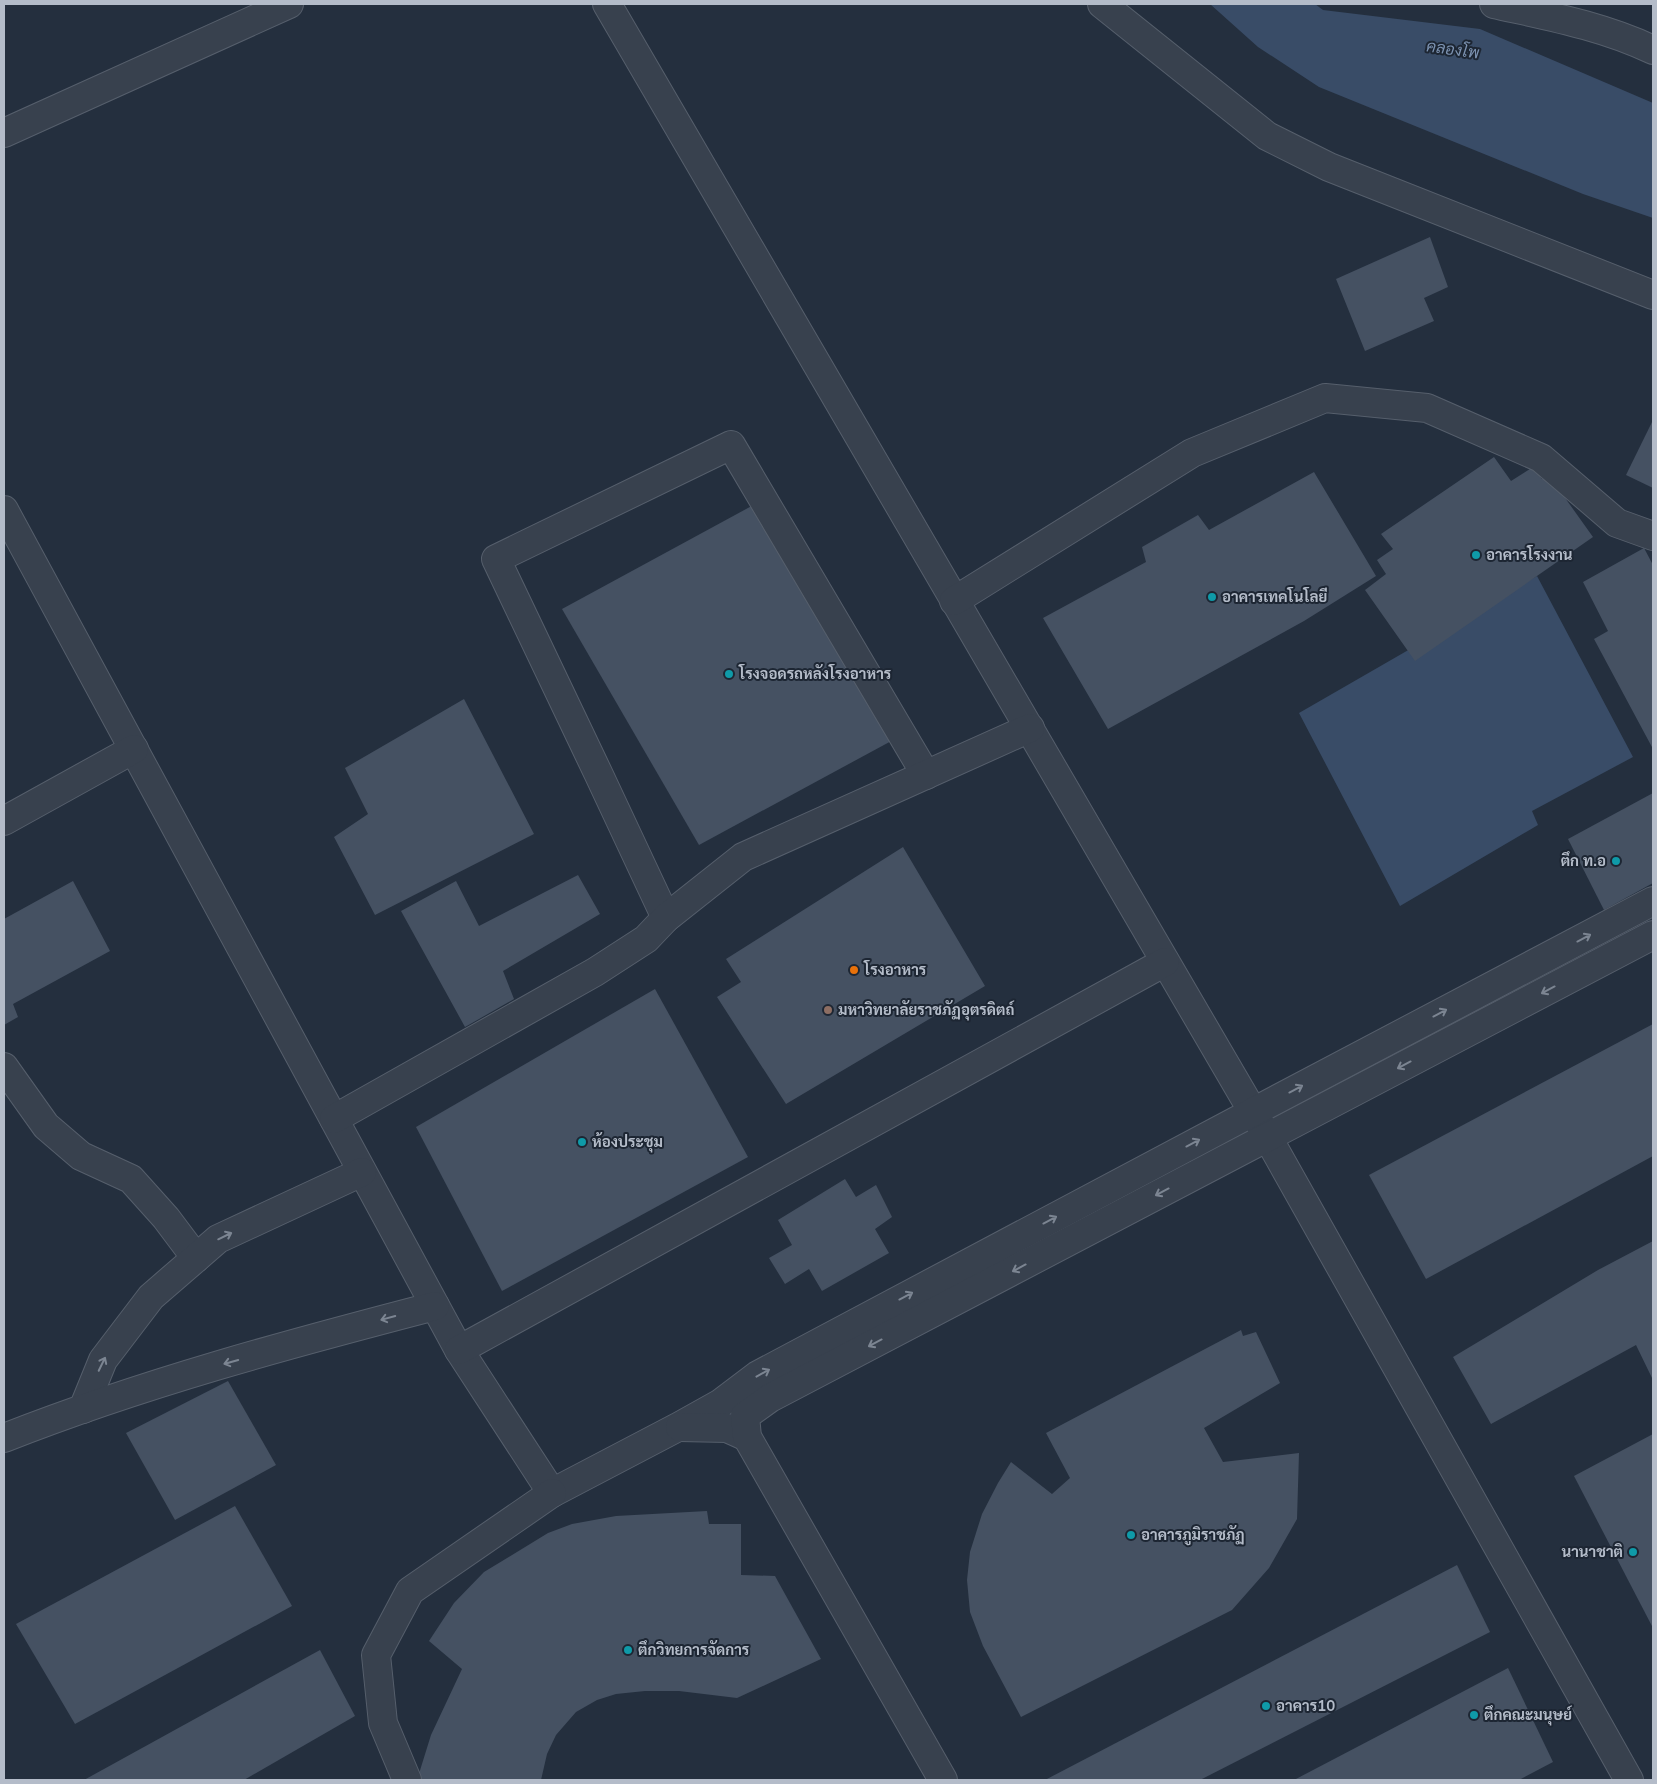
<svg xmlns="http://www.w3.org/2000/svg" width="1657" height="1784" font-family="'Nunito Sans',Sarabun,sans-serif">
<style>
.water{fill:#394c67}
.building{fill:#455162}
.lines{fill:none;stroke-linecap:round;stroke-linejoin:round}
.minor-casing{stroke:#565f6c;stroke-width:30}
.minor{stroke:#38414e;stroke-width:28}
.oneway{stroke:#7c8592}
.culture-dot{fill:#0f9aa8;stroke:#1d2633;stroke-width:2}
.food-dot{fill:#e8710a;stroke:#1d2633;stroke-width:2}
.education-dot{fill:#8d6e63;stroke:#1d2633;stroke-width:2}
.labels{text-anchor:middle;stroke-width:4;stroke-linejoin:round;paint-order:stroke}
.poi-label{font-size:15px;font-weight:bold;fill:#b4bcc9;stroke:#1d2633;text-anchor:start}
.water-label{font-size:16px;font-style:italic;fill:#7c92b1;stroke:#1d2633}
</style>
<rect width="100%" height="100%" fill="#242f3e"/>
<!-- water -->
<g class="water">
<path d="M1210 4H1315L1323 10 1480 29 1653 103V218L1583 194 1319 87 1258 47Z"/>
<path d="M1537 576 1633 757 1532 811 1538 825 1400 906 1299 713Z"/>
</g>
<!-- building -->
<g class="building">
<path d="M1430 237 1448 287 1424 298 1434 321 1365 351 1336 279Z"/>
<path d="M1653 420V488L1626 475Z"/>
<path d="M1494 457 1511 481 1533 467 1542 479 1548 474 1593 537 1415 661 1365 590 1386 574 1377 560 1393 549 1381 534Z"/>
<path d="M1314 472 1376 576 1304 621 1108 729 1043 618 1146 562 1142 547 1198 515 1209 530Z"/>
<path d="M759 502 895 739 699 845 562 609Z"/>
<path d="M1644 548 1653 565V749L1594 639 1608 631 1583 582Z"/>
<path d="M464 699 534 834 375 915 334 837 368 814 345 768Z"/>
<path d="M1653 793V883L1604 910 1568 839Z"/>
<path d="M903 847 985 986 786 1104 717 997 741 982 726 959Z"/>
<path d="M578 875 600 914 503 971 514 999 465 1027 401 911 456 881 479 926Z"/>
<path d="M73 881 110 951 13 1004 18 1017 4 1025V919Z"/>
<path d="M655 989 748 1157 502 1291 416 1127Z"/>
<path d="M1653 1024V1156L1426 1279 1369 1175Z"/>
<path d="M845 1179 856 1197 876 1185 892 1217 875 1229 889 1253 822 1291 809 1269 785 1284 769 1258 792 1245 778 1220Z"/>
<path d="M1653 1241V1377L1652 1378 1636 1345 1491 1424 1453 1357 1598 1270Z"/>
<path d="M1241 1330 1243 1336 1256 1332 1280 1383 1204 1428 1223 1462 1299 1453 1297 1519 1269 1568 1232 1610 1021 1717 983 1646 970 1612 967 1580 970 1552 982 1514 998 1483 1011 1462 1052 1494 1070 1478 1046 1433Z"/>
<path d="M228 1381 276 1465 175 1520 126 1433Z"/>
<path d="M1653 1434V1628L1574 1476Z"/>
<path d="M235 1506 292 1606 75 1724 16 1624Z"/>
<path d="M707 1511 709 1524H741V1575L775 1576 821 1659 737 1698 679 1691H645L616 1694 597 1700 576 1712 556 1735 547 1754 541 1780H417L431 1735 462 1669 429 1641 454 1603 484 1572 548 1533 572 1524 616 1516Z"/>
<path d="M1457 1565 1490 1632 1200 1780H1045Z"/>
<path d="M320 1650 355 1716 244 1780H84Z"/>
<path d="M1508 1668 1553 1762 1519 1780H1294Z"/>
</g>
<g class="lines">
<!-- minor casing -->
<g class="minor-casing">
<g id="minor">
<path d="M607 4 1267 1136 1629 1780"/>
<path d="M1102 4 1267 136 1329 167 1653 295"/>
<path d="M1494 4C1548 16 1603 26 1653 50"/>
<path d="M4 133 289 4"/>
<path d="M4 510 459 1350 552 1493 678 1427 721 1403 758 1375 1253 1112 1653 901"/>
<path d="M954 601 1192 453 1325 398 1427 408 1541 458 1617 523 1653 536"/>
<path d="M4 821 134 749"/>
<path d="M666 918 599 775 496 559 731 445 926 775"/>
<path d="M4 1067 46 1126 81 1156 131 1179 166 1218 196 1258"/>
<path d="M334 1119 595 972 646 939 666 918 743 857 1030 728"/>
<path d="M459 1350 1165 962"/>
<path d="M83 1409 103 1360 151 1297 218 1239 362 1172"/>
<path d="M680 1427 727 1428 747 1437"/>
<path d="M4 1438C144 1383 289 1344 435 1306"/>
<path d="M407 1780 383 1723 376 1655 410 1591 552 1493"/>
<path d="M943 1780 747 1437 745 1416 770 1398 1653 935"/>
</g>
</g>
<!-- minor -->
<use href="#minor" class="minor"/>
</g>
<!-- one-way arrows -->
<defs><path id="oneway-shaft" d="M-6 0H5M1.5-3L5.5 0L1.5 3" fill="none" stroke-width="1.6" stroke-linecap="round" stroke-linejoin="round" transform="scale(1.25)"/></defs>
<g class="oneway">
<use href="#oneway-shaft" transform="translate(1584 938) rotate(-28)"/>
<use href="#oneway-shaft" transform="translate(1548 990) rotate(152)"/>
<use href="#oneway-shaft" transform="translate(1440 1013) rotate(-28)"/>
<use href="#oneway-shaft" transform="translate(1404 1065) rotate(152)"/>
<use href="#oneway-shaft" transform="translate(1296 1089) rotate(-28)"/>
<use href="#oneway-shaft" transform="translate(1193 1143) rotate(-28)"/>
<use href="#oneway-shaft" transform="translate(1162 1192) rotate(152)"/>
<use href="#oneway-shaft" transform="translate(1050 1220) rotate(-28)"/>
<use href="#oneway-shaft" transform="translate(225 1236) rotate(-26)"/>
<use href="#oneway-shaft" transform="translate(1019 1268) rotate(152)"/>
<use href="#oneway-shaft" transform="translate(906 1296) rotate(-28)"/>
<use href="#oneway-shaft" transform="translate(388 1318) rotate(165)"/>
<use href="#oneway-shaft" transform="translate(875 1343) rotate(152)"/>
<use href="#oneway-shaft" transform="translate(231 1362) rotate(164)"/>
<use href="#oneway-shaft" transform="translate(102 1364) rotate(-64)"/>
<use href="#oneway-shaft" transform="translate(763 1373) rotate(-29)"/>
</g>
<!-- markers -->
<g class="culture-dot">
<circle cx="1476" cy="555" r="5"/>
<circle cx="1212" cy="597" r="5"/>
<circle cx="729" cy="674" r="5"/>
<circle cx="1616" cy="861" r="5"/>
<circle cx="582" cy="1142" r="5"/>
<circle cx="1131" cy="1535" r="5"/>
<circle cx="1633" cy="1552" r="5"/>
<circle cx="628" cy="1650" r="5"/>
<circle cx="1266" cy="1706" r="5"/>
<circle cx="1474" cy="1715" r="5"/>
</g>
<circle class="food-dot" cx="854" cy="970" r="5"/>
<circle class="education-dot" cx="828" cy="1010" r="5"/>
<g class="labels">
<!-- poi labels -->
<g class="poi-label">
<text x="1486" y="560">อาคารโรงงาน</text>
<text x="1222" y="602">อาคารเทคโนโลยี</text>
<text x="739" y="679">โรงจอดรถหลังโรงอาหาร</text>
<text x="1606" y="866" text-anchor="end">ตึก ท.อ</text>
<text x="864" y="975">โรงอาหาร</text>
<text x="838" y="1015">มหาวิทยาลัยราชภัฏอุตรดิตถ์</text>
<text x="592" y="1147">ห้องประชุม</text>
<text x="1141" y="1540">อาคารภูมิราชภัฏ</text>
<text x="1623" y="1557" text-anchor="end">นานาชาติ</text>
<text x="638" y="1655">ตึกวิทยการจัดการ</text>
<text x="1276" y="1711">อาคาร10</text>
<text x="1484" y="1720">ตึกคณะมนุษย์</text>
</g>
<!-- water labels -->
<g class="water-label">
<text transform="translate(1453 49) rotate(8)" y="6">คลองโพ</text>
</g>
</g>
<!-- border -->
<rect width="1657" height="1784" fill="none" stroke="#b4bcc9" stroke-width="10"/>
</svg>
